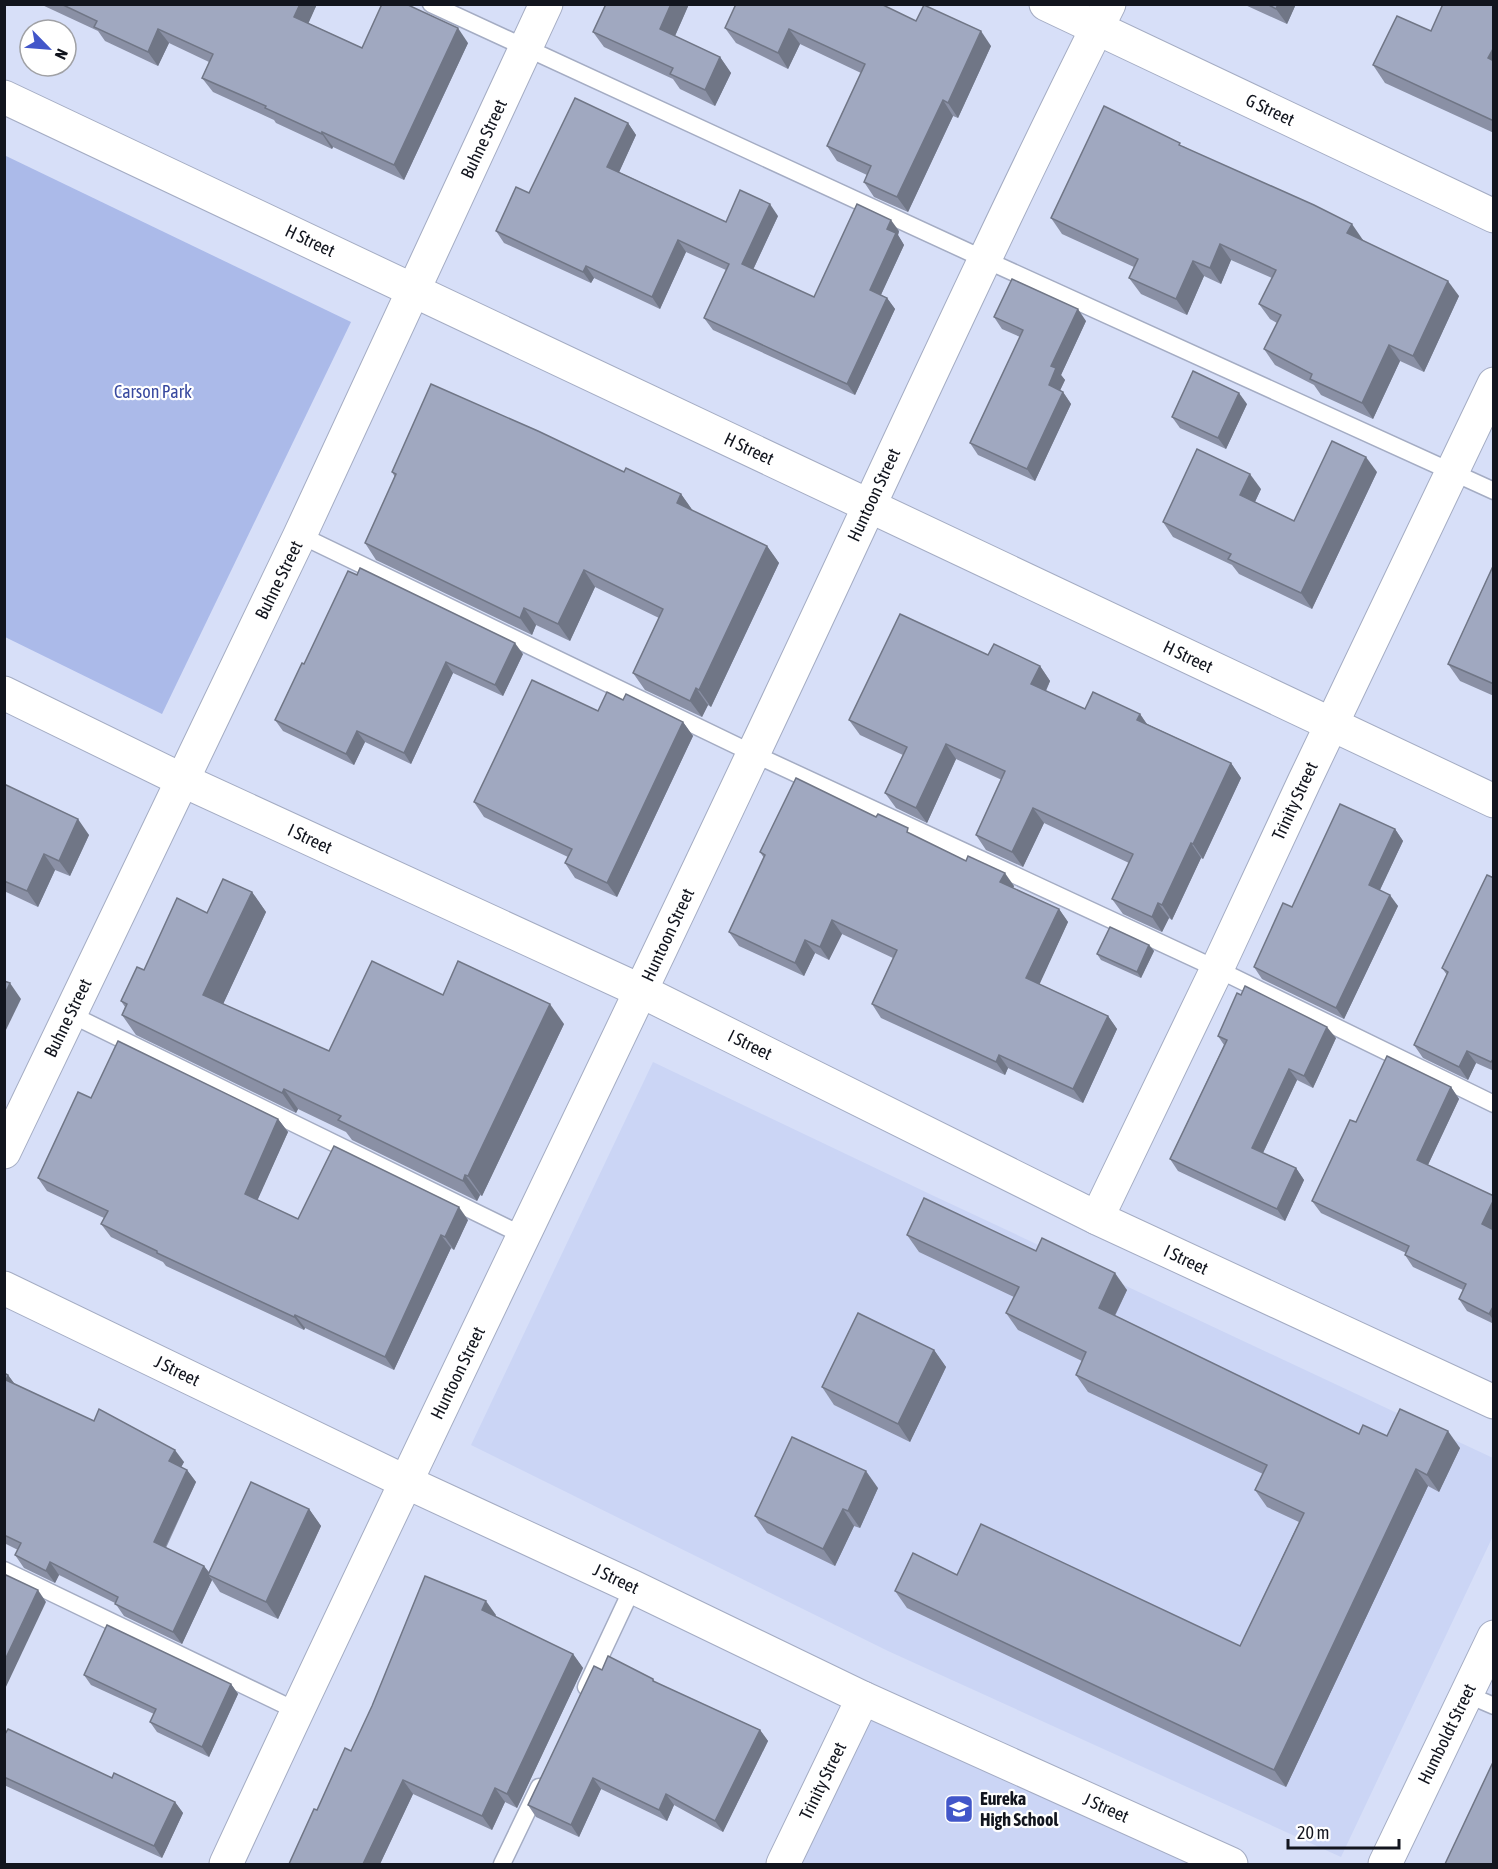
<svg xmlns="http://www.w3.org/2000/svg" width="1498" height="1869" font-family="'Asap Condensed',sans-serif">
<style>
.built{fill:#cbd5f5}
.green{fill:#abbae9}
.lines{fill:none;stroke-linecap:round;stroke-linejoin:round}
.service-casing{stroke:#a4acc3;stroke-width:19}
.minor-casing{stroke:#a4acc3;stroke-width:35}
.tertiary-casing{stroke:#a4acc3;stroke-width:35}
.secondary-casing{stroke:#a4acc3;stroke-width:35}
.service{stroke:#fff;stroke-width:16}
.minor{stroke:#fff;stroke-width:33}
.tertiary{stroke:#fff;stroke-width:33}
.secondary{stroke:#fff;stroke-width:33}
.wall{fill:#8a90a5}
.shaded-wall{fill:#707686}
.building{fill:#a0a8c0;stroke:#707686;stroke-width:1.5}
.labels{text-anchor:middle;stroke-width:4.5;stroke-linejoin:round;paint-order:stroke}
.street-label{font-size:18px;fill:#12151e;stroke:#fff}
.park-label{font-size:18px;fill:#38499f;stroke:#fff}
.poi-label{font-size:18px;font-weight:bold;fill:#12151e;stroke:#fff;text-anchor:start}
</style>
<rect width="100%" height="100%" fill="#d7dff8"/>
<!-- built -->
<g class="built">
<path d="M653 1062 934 1196 1493 1458V1536L1341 1857 888 1651 471 1445Z"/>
<path d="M863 1698 1231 1864H783Z"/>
</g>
<!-- green -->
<path class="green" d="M4 155 351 322 162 714 5 637Z"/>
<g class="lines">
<!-- service casing -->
<g class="service-casing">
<g id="service">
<path d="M431 4 986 260 1494 491"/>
<path d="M300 535 754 754 1217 969 1494 1104"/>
<path d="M70 1014 524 1236"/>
<path d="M4 1570 297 1711"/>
<path d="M586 1687 633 1587"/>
<path d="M1466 1694 1494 1706"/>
<path d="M502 1864 539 1787"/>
</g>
</g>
<!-- minor casing -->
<g class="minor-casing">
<g id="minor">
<path d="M1097 1218 1217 969 1304 782 1494 384"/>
<path d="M226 1864C398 1492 579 1124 754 752 872 503 985 251 1109 4"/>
<path d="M783 1864 863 1698"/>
<path d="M1385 1864 1494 1637"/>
</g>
</g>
<!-- tertiary casing -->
<g class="tertiary-casing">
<g id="tertiary">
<path d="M1046 4 1494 216"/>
<path d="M4 1152 300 535 546 4"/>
<path d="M4 1288 406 1482 633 1587 863 1698 1231 1864"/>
</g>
</g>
<!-- secondary casing -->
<g class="secondary-casing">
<g id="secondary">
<path d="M4 97 1494 801"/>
<path d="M4 693 182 780 641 991 1097 1218 1494 1402"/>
</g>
</g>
<!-- service -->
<use href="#service" class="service"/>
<!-- minor -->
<use href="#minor" class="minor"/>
<!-- tertiary -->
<use href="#tertiary" class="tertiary"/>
<!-- secondary -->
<use href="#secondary" class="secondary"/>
</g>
<!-- wall -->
<g class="wall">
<path d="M40 4H317L308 23 362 48 468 43 404 180 333 147 332 149 276 123 274 120 213 92 202 78 209 62 169 43 158 66 105 41 98 31Z"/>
<path d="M689 4 675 36 720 57 731 73 715 106 680 89 673 79 604 47 593 32Z"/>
<path d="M1243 4H1296L1287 24Z"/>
<path d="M1494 4V133L1385 83 1373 65 1431 31Z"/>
<path d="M916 21 991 46 958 118 953 116 908 212 874 197 864 182 867 175 837 161 827 146 861 73 800 44 788 69 736 43 725 28Z"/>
<path d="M628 123 636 135 619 172 726 222 778 216 753 270 814 297 899 231 898 235 904 245 881 295 887 298 895 309 855 395 713 330 704 318 726 270 686 252 660 309 594 278 591 283 504 243 496 231 529 193Z"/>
<path d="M1183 146 1363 240 1459 296 1424 372 1400 361 1373 419 1321 395 1314 385 1275 365 1264 349 1277 323 1270 319 1259 304 1272 278 1231 260 1221 284 1204 276 1187 315 1141 294 1129 278 1134 267 1062 234 1051 218Z"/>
<path d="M994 317 1086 321 1061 375 1065 380 1060 390 1063 392 1071 404 1035 481 978 455 970 443 1020 337 1002 329Z"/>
<path d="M1247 404 1226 449 1180 428 1172 417Z"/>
<path d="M392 472H624L681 494 693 511 767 546 779 563 711 707 708 705 702 717 645 690 633 673 659 618 595 587 570 641 536 625 532 635 376 560 365 543 395 477Z"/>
<path d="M1377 472 1312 609 1239 574 1232 565 1173 537 1163 522 1261 489 1255 502 1294 521Z"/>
<path d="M1494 564V696L1460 681 1448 664Z"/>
<path d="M523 654 503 696 453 673 411 764 365 742 354 765 283 731 275 720 304 664Z"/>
<path d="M988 655 1040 666 1050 681 1046 691 1085 709 1140 714 1147 724 1231 763 1241 778 1203 859 1201 858 1172 920 1169 918 1162 932 1123 914 1112 899 1129 863 1044 823 1023 867 986 850 976 835 1002 780 956 759 927 823 896 808 885 793 903 755 860 735 849 720Z"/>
<path d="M623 700 683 722 693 736 617 897 575 878 565 863 568 857 484 817 474 802 598 711Z"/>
<path d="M4 784 89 835 70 876 55 870 38 907 4 891Z"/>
<path d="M1395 829 1403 841 1380 890 1398 906 1344 1019 1262 979 1254 967 1292 907Z"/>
<path d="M913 835 1014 886 1013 888 1059 909 1068 922 1039 984 1108 1016 1117 1029 1083 1103 1008 1068 1005 1075 881 1018 872 1004 893 958 842 934 829 960 815 953 804 976 739 946 729 932 764 858 760 852Z"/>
<path d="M1494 878V1071L1476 1063 1468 1080 1423 1058 1414 1045 1447 975 1442 968Z"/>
<path d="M252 892 266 912 223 1004 329 1051 443 995 564 1024 482 1196 480 1195 477 1201 352 1140 346 1132 298 1109 296 1113 136 1035 122 1015 125 1007 121 1001 144 970 207 913Z"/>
<path d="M1149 945 1154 951 1141 978 1101 960 1097 954Z"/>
<path d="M1218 1036 1336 1038 1313 1088 1297 1080 1263 1153 1296 1168 1304 1180 1285 1221 1178 1171 1170 1159 1224 1045Z"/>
<path d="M1451 1087 1459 1099 1428 1165 1494 1196V1228L1493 1230H1494V1324L1467 1311 1459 1299 1463 1290 1413 1267 1405 1255 1406 1253 1321 1213 1312 1201 1356 1122Z"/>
<path d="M91 1098 278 1119 288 1132 257 1200 298 1219 468 1220 454 1250 451 1248 394 1370 305 1328 304 1330 166 1266 163 1262 111 1237 101 1224 104 1218 47 1191 38 1178Z"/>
<path d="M907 1235 1036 1251 1127 1290 1115 1316 1359 1434 1387 1436 1460 1448 1439 1492 1428 1486 1286 1787 907 1608 895 1591 957 1575 1240 1646 1299 1522 1267 1507 1255 1490 1263 1474 1088 1392 1076 1375 1082 1361 1018 1330 1006 1313 1014 1297 919 1252Z"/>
<path d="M934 1350 946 1367 910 1442 834 1405 822 1387Z"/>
<path d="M4 1373 8 1375 15 1385 184 1462 181 1467 187 1470 196 1482 166 1548 204 1566 209 1572 309 1509 321 1526 278 1619 220 1592 212 1580 182 1644 124 1616 115 1603 59 1575 55 1583 24 1568 15 1555 18 1550 4 1543Z"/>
<path d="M878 1488 860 1528 854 1526 835 1566 767 1533 755 1516Z"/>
<path d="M496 1615 495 1617 573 1654 583 1668 517 1808 505 1802 492 1830 413 1794 380 1864H289L317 1810 351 1751Z"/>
<path d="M602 1670 653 1679 655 1682 760 1730 768 1741 723 1832 674 1805 667 1821 601 1789 579 1837 536 1817 528 1805Z"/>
<path d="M84 1675 231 1684 238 1694 209 1757 157 1732 150 1722 154 1714 91 1685Z"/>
<path d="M4 1736 175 1802 183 1813 162 1858 4 1785Z"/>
</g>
<!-- shaded-wall -->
<g class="shaded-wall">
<path d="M300 4H317L305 31 294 17Z"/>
<path d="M671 4H689L671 45 660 29Z"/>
<path d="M1278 4H1296L1287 24 1276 9Z"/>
<path d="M458 28 468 43 404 180 394 165Z"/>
<path d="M158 29 169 43 158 66 148 52Z"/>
<path d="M789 29 800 44 788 69 778 53Z"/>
<path d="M981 31 991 46 958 118 948 103Z"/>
<path d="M1494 47V66L1488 58Z"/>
<path d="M720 57 731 73 715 106 705 90Z"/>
<path d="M943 100 953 116 908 212 897 197Z"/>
<path d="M628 123 636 135 616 179 607 167Z"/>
<path d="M322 132 333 147 332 149 322 134Z"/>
<path d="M770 204 778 216 750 276 742 264Z"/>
<path d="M891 220 899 231 898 235 904 245 878 301 870 290 887 229Z"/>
<path d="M1352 224 1363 240 1358 249 1347 233Z"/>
<path d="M678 240 686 252 660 309 652 297Z"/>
<path d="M1220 244 1231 260 1221 284 1210 268Z"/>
<path d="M1193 261 1204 276 1187 315 1176 299Z"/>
<path d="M586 266 594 278 591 283 583 272Z"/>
<path d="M1448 281 1459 296 1424 372 1413 356Z"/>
<path d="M887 298 895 309 855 395 847 384Z"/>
<path d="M1078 309 1086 321 1061 375 1065 380 1057 397 1049 385 1051 366Z"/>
<path d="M1389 345 1400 361 1373 419 1362 403Z"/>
<path d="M1063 392 1071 404 1035 481 1027 469Z"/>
<path d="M1239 393 1247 404 1226 449 1218 438Z"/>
<path d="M1366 457 1377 472 1312 609 1301 593Z"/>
<path d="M1250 474 1261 489 1251 510 1240 495Z"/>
<path d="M681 494 693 511 677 503Z"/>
<path d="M767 546 779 563 711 707 699 690Z"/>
<path d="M584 570 595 587 570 641 558 624Z"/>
<path d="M524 608 536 625 532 635 520 618Z"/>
<path d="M515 643 523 654 503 696 495 685Z"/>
<path d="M446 662 453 673 411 764 404 753Z"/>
<path d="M1040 666 1050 681 1042 699 1031 684Z"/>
<path d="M696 688 708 705 702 717 690 701Z"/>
<path d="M1140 714 1150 729 1137 720Z"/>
<path d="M683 722 693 736 617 897 607 883Z"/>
<path d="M357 731 365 742 354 765 346 754Z"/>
<path d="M946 744 956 759 927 823 916 808Z"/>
<path d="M1231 763 1241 778 1203 859 1193 844Z"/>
<path d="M1033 808 1044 823 1023 867 1012 852Z"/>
<path d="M78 819 89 835 70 876 59 861Z"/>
<path d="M1395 829 1403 841 1377 896 1369 885Z"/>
<path d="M1191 843 1201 858 1172 920 1162 905Z"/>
<path d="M44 854 55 870 38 907 27 891Z"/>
<path d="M1005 873 1014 886 1010 895 1000 882Z"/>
<path d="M252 892 266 912 218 1015 203 995Z"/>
<path d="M1390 895 1398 906 1344 1019 1336 1008Z"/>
<path d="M1158 903 1169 918 1162 932 1152 917Z"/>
<path d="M1059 909 1068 922 1036 992 1026 978Z"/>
<path d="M832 920 842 934 829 960 820 947Z"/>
<path d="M805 940 815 953 804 976 795 963Z"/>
<path d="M1149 945 1154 951 1141 978 1137 972Z"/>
<path d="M10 983 21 999 4 1034V996Z"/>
<path d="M550 1004 564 1024 482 1196 468 1176Z"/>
<path d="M1108 1016 1117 1029 1083 1103 1073 1089Z"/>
<path d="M1327 1027 1336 1038 1313 1088 1304 1076Z"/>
<path d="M1467 1051 1476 1063 1468 1080 1459 1067Z"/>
<path d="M999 1055 1008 1068 1005 1075 996 1062Z"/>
<path d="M1289 1069 1297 1080 1260 1159 1252 1148Z"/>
<path d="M1451 1087 1459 1099 1425 1171 1417 1160Z"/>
<path d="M284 1089 298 1109 296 1113 282 1093Z"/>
<path d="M278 1119 288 1132 254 1208 245 1194Z"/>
<path d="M1296 1168 1304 1180 1285 1221 1277 1209Z"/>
<path d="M465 1175 480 1195 477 1201 463 1181Z"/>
<path d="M1494 1199V1228L1490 1236 1482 1224Z"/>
<path d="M459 1207 468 1220 454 1250 445 1237Z"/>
<path d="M441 1235 451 1248 394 1370 385 1357Z"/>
<path d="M1115 1273 1127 1290 1110 1325 1099 1308Z"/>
<path d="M1494 1305V1321L1489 1314Z"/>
<path d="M295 1315 305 1328 304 1330 294 1317Z"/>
<path d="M934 1350 946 1367 910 1442 898 1424Z"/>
<path d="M8 1375 17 1387 6 1380Z"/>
<path d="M1448 1431 1460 1448 1439 1492 1427 1475Z"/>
<path d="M175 1450 184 1462 178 1473 169 1461Z"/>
<path d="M1416 1469 1428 1486 1286 1787 1274 1770Z"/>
<path d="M187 1470 196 1482 162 1554 154 1542Z"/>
<path d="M866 1471 878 1488 860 1528 848 1511Z"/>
<path d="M309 1509 321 1526 278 1619 266 1602Z"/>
<path d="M843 1509 854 1526 835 1566 823 1549Z"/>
<path d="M50 1562 59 1575 55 1583 46 1571Z"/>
<path d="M204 1566 212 1577 208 1575 212 1580 182 1644 173 1632Z"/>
<path d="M38 1590 46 1602 4 1691V1662Z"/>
<path d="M486 1601 496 1615 492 1624 482 1610Z"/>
<path d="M573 1654 583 1668 517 1808 507 1794Z"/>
<path d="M231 1684 238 1694 209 1757 202 1747Z"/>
<path d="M760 1730 768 1741 723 1832 715 1821Z"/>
<path d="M593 1778 601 1789 579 1837 571 1825Z"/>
<path d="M403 1780 413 1794 380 1864H363Z"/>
<path d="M495 1788 505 1802 492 1830 482 1816Z"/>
<path d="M666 1794 674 1805 667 1821 659 1810Z"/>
<path d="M175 1802 183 1813 162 1858 154 1846Z"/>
</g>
<!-- building -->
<g class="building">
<path d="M61 4H300L294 17 362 48 382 4H406L458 28 394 165 322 132V134L265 108 266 106 202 78 213 54 158 29 148 52 94 27 97 21Z"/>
<path d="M606 4H671L660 29 720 57 705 90 670 74 673 68 593 32Z"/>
<path d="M736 4H881L916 21 924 5 981 31 948 103 943 100 897 197 864 182 871 166 827 146 865 64 789 29 778 53 725 28Z"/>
<path d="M1267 4H1278L1276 9Z"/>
<path d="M1443 4H1494V47L1488 58 1494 61V121L1373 65 1397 16 1431 31Z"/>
<path d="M575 98 628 123 607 167 726 222 740 190 770 204 742 264 814 297 857 204 891 220 887 229 896 233 870 290 887 298 847 384 704 318 729 264 678 240 652 297 586 266 583 272 496 231 516 187 529 193Z"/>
<path d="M1104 106 1180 143 1179 145 1314 205 1352 224 1347 233 1448 281 1413 356 1389 345 1362 403 1310 379 1312 374 1264 349 1281 315 1259 304 1276 270 1220 244 1210 268 1193 261 1176 299 1129 278 1138 259 1051 218Z"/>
<path d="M1012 279 1078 309 1051 366 1056 368 1049 385 1063 392 1027 469 970 443 1023 330 994 317Z"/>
<path d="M1193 371 1239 393 1218 438 1172 417Z"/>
<path d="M431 384 538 431 624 472 626 468 681 494 677 503 767 546 699 690 696 688 690 701 633 673 663 609 584 570 558 624 524 608 520 618 365 543 396 474 392 472Z"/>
<path d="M1332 441 1366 457 1301 593 1228 559 1231 554 1163 522 1197 449 1250 474 1240 495 1294 521Z"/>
<path d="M1494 564V684L1448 664Z"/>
<path d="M360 568 515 643 495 685 446 662 404 753 357 731 346 754 275 720 302 663 304 664 348 571 357 575Z"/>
<path d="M900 614 988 655 994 644 1040 666 1031 684 1085 709 1093 692 1140 714 1137 720 1231 763 1193 844 1191 843 1162 905 1158 903 1152 917 1112 899 1133 854 1033 808 1012 852 976 835 1005 771 946 744 916 808 885 793 907 747 849 720Z"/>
<path d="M532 680 598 711 607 692 623 700 626 694 683 722 607 883 565 863 572 849 474 802Z"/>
<path d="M796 778 876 817 878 814 908 828 907 832 966 861 968 856 1005 873 1000 882 1059 909 1026 978 1108 1016 1073 1089 999 1055 996 1062 872 1004 897 950 832 920 820 947 805 940 795 963 729 932 765 855 760 852Z"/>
<path d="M4 784 78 819 59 861 44 854 27 891 4 881Z"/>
<path d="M1340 804 1395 829 1369 885 1390 895 1336 1008 1254 967 1283 903 1292 907Z"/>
<path d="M1487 875 1494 878V1058L1491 1062 1467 1051 1459 1067 1414 1045 1448 972 1442 968Z"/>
<path d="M223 879 252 892 203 995 329 1051 372 961 443 995 458 961 550 1004 468 1176 465 1175 463 1181 338 1120 341 1116 284 1089 282 1093 122 1015 127 1004 121 1001 137 967 144 970 177 898 207 913Z"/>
<path d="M1110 927 1149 945 1137 972 1097 954Z"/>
<path d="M4 981 10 983 4 996Z"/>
<path d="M1245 986 1327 1027 1304 1076 1289 1069 1252 1148 1296 1168 1277 1209 1170 1159 1227 1040 1218 1036 1237 993 1241 995Z"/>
<path d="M118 1041 278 1119 245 1194 298 1219 334 1146 459 1207 445 1237 441 1235 385 1357 295 1315 294 1317 157 1253V1251L101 1224 108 1211 38 1178 78 1092 91 1098Z"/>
<path d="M1387 1056 1451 1087 1417 1160 1494 1196V1199L1482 1224 1494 1230V1305L1489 1314 1459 1299 1466 1284 1405 1255 1409 1246 1312 1201 1350 1120 1356 1122Z"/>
<path d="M924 1198 1036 1251 1042 1238 1115 1273 1099 1308 1359 1434 1363 1425 1387 1436 1400 1409 1448 1431 1427 1475 1416 1469 1274 1770 895 1591 913 1553 957 1575 981 1524 1240 1646 1304 1513 1255 1490 1267 1465 1076 1375 1086 1352 1006 1313 1019 1287 907 1235Z"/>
<path d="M858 1313 934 1350 898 1424 822 1387Z"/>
<path d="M4 1373 8 1375 6 1380 94 1421 99 1409 175 1450 169 1461 187 1470 154 1542 204 1566 173 1632 115 1604 118 1597 50 1562 46 1571 15 1555 21 1543 4 1535Z"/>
<path d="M792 1437 866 1471 848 1511 843 1509 823 1549 755 1516Z"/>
<path d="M251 1482 309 1509 266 1602 208 1575Z"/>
<path d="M6 1575 38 1590 4 1662V1579Z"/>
<path d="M425 1576 486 1601 482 1610 573 1654 507 1794 495 1788 482 1816 403 1780 363 1864H289L314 1809 317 1810 345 1748 351 1751 372 1706Z"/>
<path d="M107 1625 231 1684 202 1747 150 1722 156 1709 84 1675Z"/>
<path d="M608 1656 653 1679V1681L760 1730 715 1821 666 1794 659 1810 593 1778 571 1825 528 1805 594 1666 602 1670Z"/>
<path d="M8 1729 112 1778 114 1773 175 1802 154 1846 4 1777V1736Z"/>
<path d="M1494 1760V1864H1445Z"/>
</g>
<!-- icons -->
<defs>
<g id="school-square" transform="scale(1.5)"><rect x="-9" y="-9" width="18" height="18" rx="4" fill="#4256c9" stroke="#fff"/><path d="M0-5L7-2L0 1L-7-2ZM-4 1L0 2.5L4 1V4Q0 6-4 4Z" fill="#fff"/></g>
</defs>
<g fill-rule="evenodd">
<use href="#school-square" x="959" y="1809"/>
</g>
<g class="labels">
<!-- street labels -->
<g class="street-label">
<text transform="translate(1270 110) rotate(25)" y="6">G Street</text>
<text transform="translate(484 139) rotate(-65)" y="6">Buhne Street</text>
<text transform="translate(310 241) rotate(25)" y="6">H Street</text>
<text transform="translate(749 449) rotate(25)" y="6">H Street</text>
<text transform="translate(874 495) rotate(-65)" y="6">Huntoon Street</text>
<text transform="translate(279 580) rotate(-64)" y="6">Buhne Street</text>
<text transform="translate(1188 657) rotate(25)" y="6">H Street</text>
<text transform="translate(1295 801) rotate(-65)" y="6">Trinity Street</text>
<text transform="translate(310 839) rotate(25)" y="6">I Street</text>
<text transform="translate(668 935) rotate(-65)" y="6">Huntoon Street</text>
<text transform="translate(68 1018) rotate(-64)" y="6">Buhne Street</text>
<text transform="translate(750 1045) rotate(26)" y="6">I Street</text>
<text transform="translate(1186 1260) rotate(25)" y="6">I Street</text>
<text transform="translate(177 1371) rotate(26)" y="6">J Street</text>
<text transform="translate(458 1373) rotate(-64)" y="6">Huntoon Street</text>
<text transform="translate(616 1579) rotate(25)" y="6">J Street</text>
<text transform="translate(1447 1734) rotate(-64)" y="6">Humboldt Street</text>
<text transform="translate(823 1781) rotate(-64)" y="6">Trinity Street</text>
<text transform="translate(1106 1808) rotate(24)" y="6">J Street</text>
</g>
<!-- park labels -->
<g class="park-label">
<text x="153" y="398">Carson Park</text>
</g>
<!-- poi labels -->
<g class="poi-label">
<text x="980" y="1805">Eureka<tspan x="980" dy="21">High School</tspan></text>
</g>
</g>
<!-- border -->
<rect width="1498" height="1869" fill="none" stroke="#12151e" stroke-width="12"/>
<!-- north arrow -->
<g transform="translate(48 48) rotate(115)"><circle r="28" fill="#ffffff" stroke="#a0a1a5" stroke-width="1.5"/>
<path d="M0-4.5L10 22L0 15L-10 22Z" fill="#4256c9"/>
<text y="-9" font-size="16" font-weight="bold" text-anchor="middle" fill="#12151e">N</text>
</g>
<!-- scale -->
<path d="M1288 1839v9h111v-9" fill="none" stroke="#12151e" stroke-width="3"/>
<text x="1297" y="1839" font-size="18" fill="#12151e" stroke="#ffffff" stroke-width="4.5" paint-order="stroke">20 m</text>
</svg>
